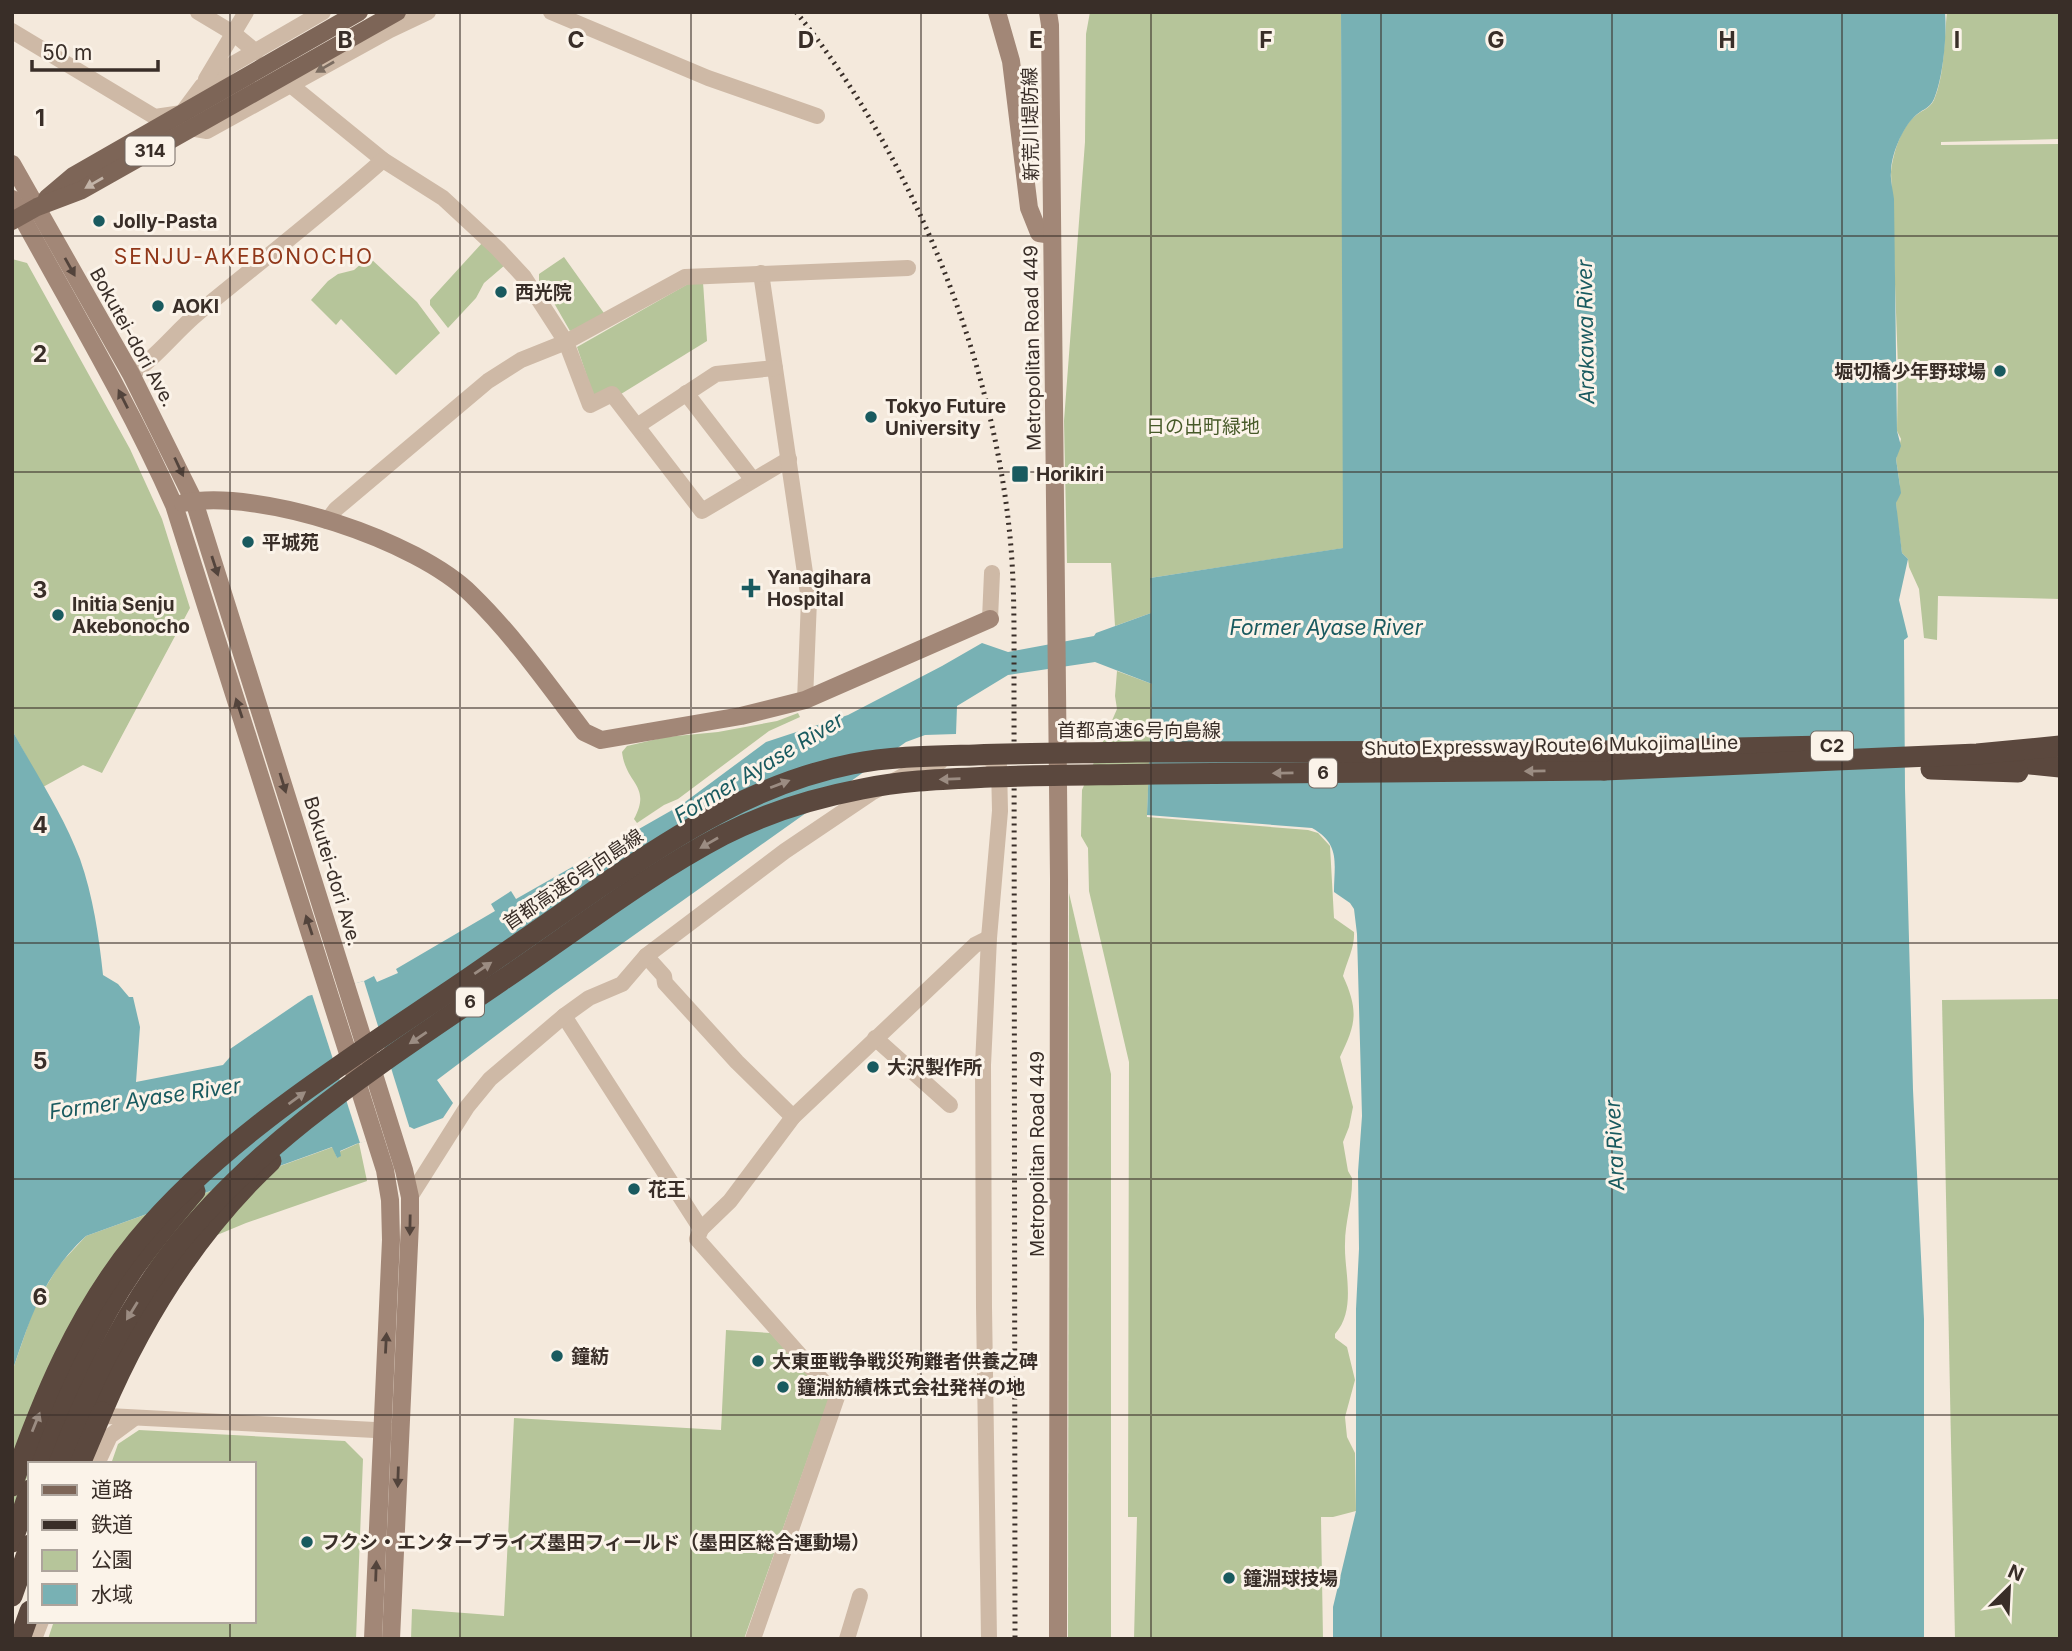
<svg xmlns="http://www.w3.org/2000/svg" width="2072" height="1651" font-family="Inter,'Noto Sans JP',sans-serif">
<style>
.green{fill:#b6c59a}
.water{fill:#78b1b4}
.pier{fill:#f4e9dc}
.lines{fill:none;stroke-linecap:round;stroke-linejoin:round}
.street{stroke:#ceb9a6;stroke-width:16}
.secondary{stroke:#a28777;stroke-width:18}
.primary{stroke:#7d6557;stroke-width:18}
.highway{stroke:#5b483e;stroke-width:21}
.rail{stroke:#392e28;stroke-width:5;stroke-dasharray:2 5;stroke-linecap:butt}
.highway-bridge{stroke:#5b483e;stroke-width:21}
.oneway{fill:#7c6d61}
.oneway2{fill:#c2b3a7}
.oneway3{fill:#53443c}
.oneway4{fill:#9b8c82}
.grid{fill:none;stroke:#392e28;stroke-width:2;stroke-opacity:0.55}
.poi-dot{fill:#195a5f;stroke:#fbf3e9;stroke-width:2.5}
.labels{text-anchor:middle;stroke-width:6;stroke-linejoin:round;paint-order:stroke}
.shield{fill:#fbf3e9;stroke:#736962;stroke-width:2}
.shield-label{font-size:18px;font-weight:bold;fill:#392e28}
.street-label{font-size:19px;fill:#392e28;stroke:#fbf3e9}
.poi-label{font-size:19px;font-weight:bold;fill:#392e28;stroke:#fbf3e9;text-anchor:start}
.park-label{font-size:19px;fill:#475a29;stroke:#fbf3e9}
.neighbourhood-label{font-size:21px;letter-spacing:2px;fill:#903719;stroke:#fbf3e9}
.water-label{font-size:21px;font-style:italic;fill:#195a5f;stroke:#fbf3e9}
.grid-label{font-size:23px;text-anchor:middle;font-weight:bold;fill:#392e28;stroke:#fbf3e9;stroke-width:6;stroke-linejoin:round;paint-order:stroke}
</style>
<rect width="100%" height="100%" fill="#f4e9dc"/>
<!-- green -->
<g class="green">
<path d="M1090 12H1341L1344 548 1150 578 1151 613 1115 626 1111 563H1067L1064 421 1085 142 1086 34Z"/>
<path d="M1947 12H2060V139L1941 142V145L2060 144V599L1938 596 1937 640 1924 638 1919 589 1909 567 1908 559 1902 553 1897 518 1896 503 1900 486 1896 459 1901 439 1897 431 1898 368 1891 172C1893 154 1900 130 1914 117 1920 111 1930 109 1934 100 1945 74 1944 40 1947 12Z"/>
<path d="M483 242 505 265 484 283 476 298 448 328 430 305V300Z"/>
<path d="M369 257 417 302 440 333 396 375 341 319 336 325 311 300 328 281 338 274 354 270Z"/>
<path d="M564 257 606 316 570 331 550 296 539 284V274Z"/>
<path d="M12 259 27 263 130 449 162 519 190 608 102 773 83 765 43 787 12 730Z"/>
<path d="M695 280 703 282 707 341 621 394 600 397 593 394 577 347Z"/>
<path d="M1117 671 1152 684 1147 817 1308 830 1318 833 1330 846 1334 918 1354 932C1355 947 1347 961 1343 976 1359 1011 1356 1024 1340 1057L1353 1107 1349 1127 1343 1142 1348 1171 1352 1178C1353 1200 1345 1221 1345 1244 1344 1271 1357 1310 1335 1334V1338L1347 1347 1355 1380 1345 1417 1347 1437 1355 1453 1356 1511 1333 1517H1321L1323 1639H1134L1137 1517H1128L1129 1062 1089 891 1088 848 1081 836 1082 790 1117 709 1115 696Z"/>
<path d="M798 713 800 717 769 731 678 799 664 805 637 823 634 819C652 785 626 785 622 752L627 746 666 737 718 732 777 721Z"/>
<path d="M1069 893 1111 1074V1639H1068Z"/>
<path d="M2060 999V1639H1955L1942 1000Z"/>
<path d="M359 1143 367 1181 246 1223 152 1262 93 1328 30 1464V1470L12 1516V1372L35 1305 59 1265 86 1236 333 1147 337 1158 339 1152Z"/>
<path d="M726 1330 770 1333 829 1398 744 1639H411L412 1609 504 1616 514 1418 721 1430Z"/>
<path d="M139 1430 345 1441 363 1459 356 1639H48L54 1621H254V1464H111L118 1444Z"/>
</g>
<!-- water -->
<path class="water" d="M1341 12H1945C1947 36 1943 78 1934 99 1930 109 1920 110 1914 117 1902 129 1891 155 1891 172 1890 181 1893 190 1894 199L1897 431 1901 446 1896 459 1901 493 1896 503 1902 553 1908 559 1899 600 1908 637 1904 640 1905 789 1913 1090 1924 1319V1639H1333V1607L1356 1511V1309L1359 1249 1358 1172 1362 1116 1357 934 1354 909 1350 903 1334 892C1334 864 1341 844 1312 828L1147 815 1152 684 1095 662 1008 675 957 706 956 734 925 735 906 742 554 992 437 1080 453 1103 443 1118 414 1129 410 1127 356 1144 340 1151 341 1156 337 1158 332 1147 86 1236C43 1275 30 1319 12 1372V730C35 772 63 814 80 859 93 896 99 936 103 975L118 984 129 997H133L140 1027 136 1082 223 1065 230 1057V1049L308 996 364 981 374 976 377 982 398 973 396 969 495 911 491 904 511 891 516 899 681 805 766 742 848 715 942 666 982 643 1008 652 1094 636 1096 633 1151 613 1150 578 1343 548Z"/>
<!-- pier -->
<path class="pier" d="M364 981 410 1129 360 1143 312 994Z"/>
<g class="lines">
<!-- street -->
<g class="street">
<path d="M198 12 233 33 256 52"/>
<path d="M551 12 708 78 817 116"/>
<path d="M12 31 155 117 182 113 202 86 233 64 323 12"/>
<path d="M206 79 246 12"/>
<path d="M292 86 383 160 443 198 498 249 524 277 566 342 590 405 612 394 702 511 789 459"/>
<path d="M190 128 207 131 390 30 428 12"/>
<path d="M761 273 809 600 805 700"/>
<path d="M131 374C156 358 175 332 198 313 260 262 323 213 383 160"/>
<path d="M686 393 753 480"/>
<path d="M637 426 716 374 775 368"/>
<path d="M327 521 336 509 488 381 521 360 566 342 685 277 908 268"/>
<path d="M990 619 992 573"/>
<path d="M979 757 988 758 999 766 1000 811 989 938 983 1065 984 1307 989 1639"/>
<path d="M646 956 664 976 665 983 737 1062 793 1117"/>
<path d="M564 1016 701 1229 697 1239 837 1397 753 1639"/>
<path d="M875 1038 950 1105"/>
<path d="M410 1197 467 1107 490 1079 564 1016 589 998 622 984 646 956 785 851 871 793 918 768 940 762"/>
<path d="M701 1229 730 1201 793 1117 975 945 989 938"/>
<path d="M92 1418 108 1416 394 1431"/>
<path d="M97 1464 110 1436 133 1419"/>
<path d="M34 1639 41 1621"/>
<path d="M847 1639 860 1596"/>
</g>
<!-- secondary -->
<g class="secondary">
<path d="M997 12 1011 61 1029 208 1039 233 1052 235"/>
<path d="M1048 12 1050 25 1059 879 1058 1639"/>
<path d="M12 164 131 374 194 501 404 1170 410 1197V1223L391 1639"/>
<path d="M12 199C67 300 127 399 174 505L385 1170 390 1200 391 1240 373 1639"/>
<path d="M183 503C260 488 417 540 472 595 514 636 549 686 584 732L601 740 741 716 805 700 990 619"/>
</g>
<!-- primary -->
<g class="primary">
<path d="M47 198 73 176 359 12"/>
<path d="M12 221 37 207 82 190 397 12"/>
</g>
<!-- highway -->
<g class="highway">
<path d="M1604 751 1826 746"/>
<path d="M2001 761 2060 767"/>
<path d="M1931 769 2018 772"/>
<path d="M1604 770 1977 754 2060 746"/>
<path d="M102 1412C142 1318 196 1232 271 1161"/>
<path d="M39 1464C63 1399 93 1328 132 1271 151 1243 173 1217 195 1191"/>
<path d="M12 1542 30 1490"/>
<path d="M12 1596 30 1545"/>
<path d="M20 1639 30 1611"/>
</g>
<!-- rail -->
<path class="rail" d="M796 12C909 151 990 350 1009 527 1015 580 1014 634 1014 687L1015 1639"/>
<!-- highway-bridge -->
<g class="highway-bridge">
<path d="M59 1464C87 1390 122 1317 170 1254 259 1139 383 1062 501 981 574 932 645 876 723 835 766 813 815 798 862 789 904 780 947 779 990 777 1045 775 1099 775 1155 774 1304 773 1454 772 1604 770"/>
<path d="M80 1464 102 1412"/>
<path d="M12 1486C42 1399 78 1313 137 1241 225 1134 358 1054 472 976 513 947 555 918 597 889 676 835 756 783 852 764 892 756 934 756 975 755 1029 753 1083 753 1137 752 1292 752 1448 751 1604 751"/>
</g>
</g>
<!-- one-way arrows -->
<defs><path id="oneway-solid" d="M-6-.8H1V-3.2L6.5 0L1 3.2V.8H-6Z" transform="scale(1.75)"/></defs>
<use class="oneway" href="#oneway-solid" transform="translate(325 67) rotate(150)"/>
<use class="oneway2" href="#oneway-solid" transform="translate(94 183) rotate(150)"/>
<g class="oneway3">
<use href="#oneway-solid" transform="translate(70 267) rotate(61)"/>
<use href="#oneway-solid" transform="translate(123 399) rotate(-117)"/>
<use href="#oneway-solid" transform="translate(179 467) rotate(65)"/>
<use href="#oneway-solid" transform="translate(215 566) rotate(72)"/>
<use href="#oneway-solid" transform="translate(239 708) rotate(-108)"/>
<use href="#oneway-solid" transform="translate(283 783) rotate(73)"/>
<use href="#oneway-solid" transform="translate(309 925) rotate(-108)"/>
<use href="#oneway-solid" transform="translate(410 1225) rotate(91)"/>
<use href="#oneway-solid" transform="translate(386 1343) rotate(-87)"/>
<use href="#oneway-solid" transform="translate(398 1477) rotate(92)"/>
<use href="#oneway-solid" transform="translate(376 1571) rotate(-88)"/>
</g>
<g class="oneway4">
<use href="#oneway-solid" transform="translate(1535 771) rotate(179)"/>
<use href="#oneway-solid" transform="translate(1283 773) rotate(179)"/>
<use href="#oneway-solid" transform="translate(950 779) rotate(178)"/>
<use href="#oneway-solid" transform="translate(780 784) rotate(-21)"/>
<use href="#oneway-solid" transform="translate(709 843) rotate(150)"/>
<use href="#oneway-solid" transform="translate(483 968) rotate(-34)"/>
<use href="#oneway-solid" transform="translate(418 1038) rotate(146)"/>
<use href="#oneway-solid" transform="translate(297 1098) rotate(-36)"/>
<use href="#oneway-solid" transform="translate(132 1311) rotate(122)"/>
<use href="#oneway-solid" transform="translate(36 1422) rotate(-68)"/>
</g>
<!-- grid -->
<path class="grid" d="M230 12V1464M460 12V1639M691 12V1639M921 12V1639M1151 12V1639M1381 12V1639M1612 12V1639M1842 12V1639M12 236H2060M12 472H2060M12 708H2060M12 943H2060M12 1179H2060M12 1415H2060M230 1621V1639"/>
<!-- markers -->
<g class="poi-dot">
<circle cx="99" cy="221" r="7"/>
<circle cx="501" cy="292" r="7"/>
<circle cx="158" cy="306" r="7"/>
<circle cx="2000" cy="371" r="7"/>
<circle cx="871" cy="417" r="7"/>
<rect x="1011" y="465" width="18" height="18" rx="3.5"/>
<circle cx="248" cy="542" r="7"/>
<path d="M747.5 577.5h7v7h7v7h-7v7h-7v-7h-7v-7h7z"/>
<circle cx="58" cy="615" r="7"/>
<circle cx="873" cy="1067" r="7"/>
<circle cx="634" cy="1189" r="7"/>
<circle cx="557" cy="1356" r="7"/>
<circle cx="758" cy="1361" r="7"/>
<circle cx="783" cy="1387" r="7"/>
<circle cx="307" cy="1542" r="7"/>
<circle cx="1229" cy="1578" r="7"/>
</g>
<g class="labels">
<!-- shield labels -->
<g class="shield">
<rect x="125.5" y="136.5" width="49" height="29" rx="5"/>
<rect x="1811" y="731.5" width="42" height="29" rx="5"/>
<rect x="1309" y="758.5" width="28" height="29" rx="5"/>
<rect x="456" y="987.5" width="28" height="29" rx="5"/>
</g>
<g class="shield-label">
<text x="150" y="157">314</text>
<text x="1832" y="752">C2</text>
<text x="1323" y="779">6</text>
<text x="470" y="1008">6</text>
</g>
<!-- street labels -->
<g class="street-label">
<text transform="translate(1030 124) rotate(-91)" y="7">新荒川堤防線</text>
<text transform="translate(133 337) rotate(61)" y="7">Bokutei-dori Ave.</text>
<text transform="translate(1032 348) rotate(-91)" y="7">Metropolitan Road 449</text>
<text x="1139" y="737">首都高速6号向島線</text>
<text transform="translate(1551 745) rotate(-1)" y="7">Shuto Expressway Route 6 Mukojima Line</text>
<text transform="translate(333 871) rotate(73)" y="7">Bokutei-dori Ave.</text>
<text transform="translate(573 879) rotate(-34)" y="7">首都高速6号向島線</text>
<text transform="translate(1037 1154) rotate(-90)" y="7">Metropolitan Road 449</text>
</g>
<!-- poi labels -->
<g class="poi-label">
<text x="113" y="228">Jolly-Pasta</text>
<text x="515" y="299">西光院</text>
<text x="172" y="313">AOKI</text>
<text x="1986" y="378" text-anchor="end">堀切橋少年野球場</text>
<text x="885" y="413">Tokyo Future<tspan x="885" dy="22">University</tspan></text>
<text x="1036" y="481">Horikiri</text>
<text x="262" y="549">平城苑</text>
<text x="767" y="584">Yanagihara<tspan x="767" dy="22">Hospital</tspan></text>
<text x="72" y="611">Initia Senju<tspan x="72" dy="22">Akebonocho</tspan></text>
<text x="887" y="1074">大沢製作所</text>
<text x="648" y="1196">花王</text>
<text x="571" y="1363">鐘紡</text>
<text x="772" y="1368">大東亜戦争戦災殉難者供養之碑</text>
<text x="797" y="1394">鐘淵紡績株式会社発祥の地</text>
<text x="321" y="1549">フクシ・エンタープライズ墨田フィールド（墨田区総合運動場）</text>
<text x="1243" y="1585">鐘淵球技場</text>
</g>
<!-- park labels -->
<g class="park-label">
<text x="1203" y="433">日の出町緑地</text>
</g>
<!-- neighbourhood labels -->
<g class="neighbourhood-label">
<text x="244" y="264">SENJU-AKEBONOCHO</text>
</g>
<!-- water labels -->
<g class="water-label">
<text transform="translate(1586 332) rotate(-91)" y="7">Arakawa River</text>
<text x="1326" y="635">Former Ayase River</text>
<text transform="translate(759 768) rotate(-31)" y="7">Former Ayase River</text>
<text transform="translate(145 1099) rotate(-8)" y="7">Former Ayase River</text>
<text transform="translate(1615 1145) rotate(-93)" y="7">Ara River</text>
</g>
</g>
<g class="grid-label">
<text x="345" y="48">B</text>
<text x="576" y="48">C</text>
<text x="806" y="48">D</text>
<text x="1036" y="48">E</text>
<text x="1266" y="48">F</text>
<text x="1496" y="48">G</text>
<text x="1727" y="48">H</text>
<text x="1957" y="48">I</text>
<text x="40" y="126">1</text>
<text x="40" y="362">2</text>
<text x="40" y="598">3</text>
<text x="40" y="833">4</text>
<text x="40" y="1069">5</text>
<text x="40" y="1305">6</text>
</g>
<!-- border -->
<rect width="2072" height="1651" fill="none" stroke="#392e28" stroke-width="28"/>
<!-- legend -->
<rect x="28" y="1462" width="228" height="161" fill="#fbf3e9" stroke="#ada49c" stroke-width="2"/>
<rect x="42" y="1485" width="35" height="10" fill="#7d6557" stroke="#ada49c" stroke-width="2"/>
<text x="91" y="1497" font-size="21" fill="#392e28">道路</text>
<rect x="42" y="1520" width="35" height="10" fill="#392e28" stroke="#ada49c" stroke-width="2"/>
<text x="91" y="1532" font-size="21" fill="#392e28">鉄道</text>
<rect x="42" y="1550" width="35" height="21" fill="#b6c59a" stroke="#ada49c" stroke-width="2"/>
<text x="91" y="1567" font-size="21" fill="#392e28">公園</text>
<rect x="42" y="1584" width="35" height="21" fill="#78b1b4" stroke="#ada49c" stroke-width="2"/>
<text x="91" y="1602" font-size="21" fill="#392e28">水域</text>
<!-- north arrow -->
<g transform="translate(2009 1588) rotate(24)" stroke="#fbf3e9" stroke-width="5" paint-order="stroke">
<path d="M0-5L12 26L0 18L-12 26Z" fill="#392e28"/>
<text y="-10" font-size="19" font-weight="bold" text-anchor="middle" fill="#392e28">N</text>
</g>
<!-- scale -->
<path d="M32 60v10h126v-10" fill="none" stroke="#392e28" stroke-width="3.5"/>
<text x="42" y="60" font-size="21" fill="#392e28" stroke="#fbf3e9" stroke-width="5" paint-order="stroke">50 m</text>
</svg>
